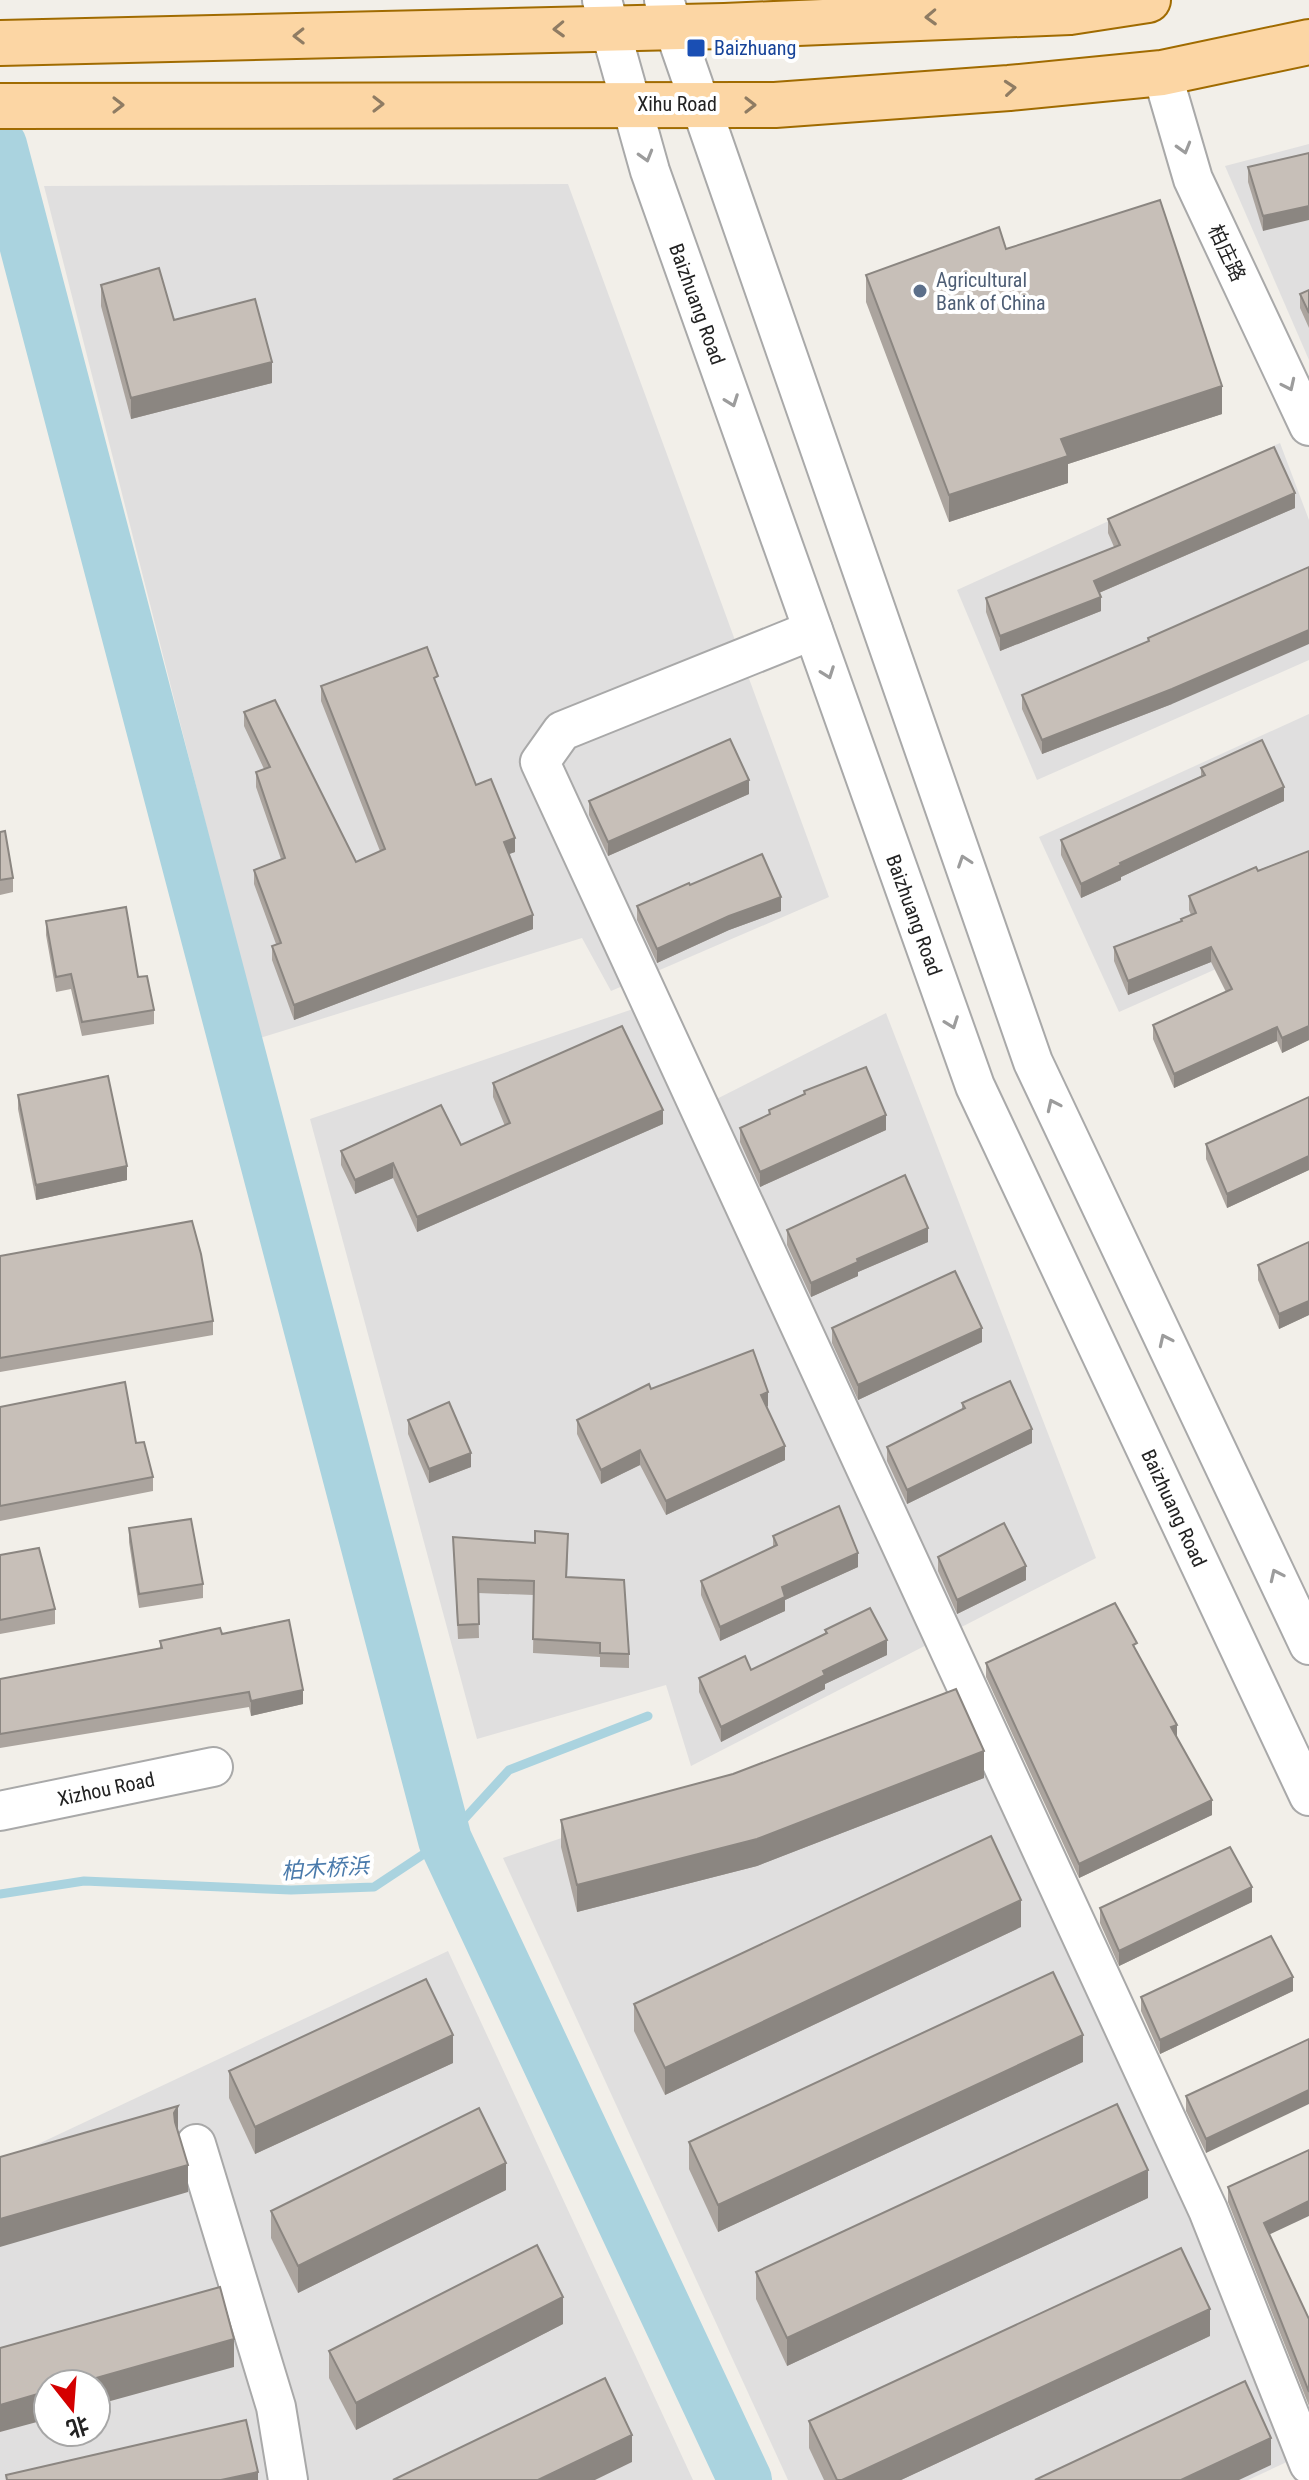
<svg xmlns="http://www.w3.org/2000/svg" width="1309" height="2480" font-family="'Roboto Condensed','Noto Sans SC',sans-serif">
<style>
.residential{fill:#e0dfdf;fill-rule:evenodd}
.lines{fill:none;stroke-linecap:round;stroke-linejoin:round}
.stream{stroke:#aad3df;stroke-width:9}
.river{stroke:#aad3df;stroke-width:54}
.minor-casing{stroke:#a9a9a9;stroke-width:42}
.major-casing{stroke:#a06b00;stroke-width:48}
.minor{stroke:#fff;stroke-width:38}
.major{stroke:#fcd6a4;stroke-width:44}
.wall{fill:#aba49e}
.shaded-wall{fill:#8b8681}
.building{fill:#c7bfb8;stroke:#8b8681;stroke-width:2}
.oneway{stroke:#8f7c63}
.oneway2{stroke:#9c9c9c}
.transit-dot{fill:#1a4fb4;stroke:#fff;stroke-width:3}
.service-dot{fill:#5c6f8a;stroke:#fff;stroke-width:3}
.labels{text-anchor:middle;stroke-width:8;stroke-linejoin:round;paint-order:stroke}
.transit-label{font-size:20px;fill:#164399;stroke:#fff;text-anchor:start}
.street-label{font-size:20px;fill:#222;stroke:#fff}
.service-label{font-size:20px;fill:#4e5e75;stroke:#fff;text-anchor:start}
.water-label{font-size:22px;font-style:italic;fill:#4a7aab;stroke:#fff}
</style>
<rect width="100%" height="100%" fill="#f2efe9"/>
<!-- residential -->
<g class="residential">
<path d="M1309 144V360L1225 166Z"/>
<path d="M568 184 829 897 611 991 582 938 260 1038 44 186Z"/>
<path d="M1280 443 1309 520V660L1037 780 957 590Z"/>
<path d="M1309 714V928L1119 1012 1039 837Z"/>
<path d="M636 1008 691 1112 886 1013 1096 1558 691 1766 666 1685 477 1739 310 1119Z"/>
<path d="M961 1702 1302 2455 1248 2480H788L503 1858Z"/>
<path d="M448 1951 693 2480H0V2162ZM48 2384H96V2432H48Z"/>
</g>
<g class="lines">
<!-- stream -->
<path class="stream" d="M0 1894 84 1881 291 1890 374 1887 445 1840 509 1770 648 1716"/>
<!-- river -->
<path class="river" d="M0 145 445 1840 745 2480"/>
<!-- minor casing -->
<g class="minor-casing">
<g id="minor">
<path d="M602 0 650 171 975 1086 1309 1796"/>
<path d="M664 0 1033 1062 1309 1645"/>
<path d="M1162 73 1193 179 1309 426"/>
<path d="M813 630 562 731 540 762 1208 2210 1309 2464"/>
<path d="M0 1811 213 1767"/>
<path d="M196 2144 276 2407 288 2480"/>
</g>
</g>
<!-- major casing -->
<g class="major-casing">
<g id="major">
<path d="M0 43 724 26 1070 12 1148 0"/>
<path d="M0 106 775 105 1009 88 1162 73 1309 42"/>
</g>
</g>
<!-- minor -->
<use href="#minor" class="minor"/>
<!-- major -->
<use href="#major" class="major"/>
</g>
<!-- wall -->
<g class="wall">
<path d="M1309 153 1263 231 1248 182V167Z"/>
<path d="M1006 249 1222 414 1068 464V483L949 522 866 302V275Z"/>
<path d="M101 285 272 383 131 419 101 306Z"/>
<path d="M1309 290V328L1300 308V294Z"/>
<path d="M1295 508 1099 593 1101 611 1000 651 986 612V598L1114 547 1108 533V519Z"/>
<path d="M1148 638 1172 704 1042 754 1022 709V695L1148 642Z"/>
<path d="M321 686 438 688 476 785 515 852 509 854 533 929 294 1020 272 960V946L276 944 254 884V870L281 859 256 787V772L264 769 244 726V712L356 862 380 851 321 701Z"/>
<path d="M1201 768 1284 801 1121 877V880L1081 898 1061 855V840L1201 776Z"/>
<path d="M749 794 608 856 589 815V801Z"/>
<path d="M0 832 13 878V892L0 895Z"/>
<path d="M1309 851V1040L1282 1053 1277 1041 1174 1088 1153 1039V1025L1226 992 1211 962 1128 995 1114 961V947L1181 922V919L1191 915 1189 910V896Z"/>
<path d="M690 885 781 911 729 930 657 963 637 920V906Z"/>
<path d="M46 921 138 977 154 1010V1024L82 1036 71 989 56 992 46 935Z"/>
<path d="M493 1083 663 1124 417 1232 393 1178 355 1194 341 1165V1151L461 1145 505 1126 493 1097Z"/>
<path d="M804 1091 886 1130 760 1187 740 1142V1128L769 1114V1110L804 1095Z"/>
<path d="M18 1095 127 1180 36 1200 18 1109Z"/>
<path d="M1309 1097V1170L1227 1208 1206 1159V1144Z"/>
<path d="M787 1230 928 1242 858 1272V1276L811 1297 787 1245Z"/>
<path d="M1309 1242V1315L1279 1329 1258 1280V1265Z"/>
<path d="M0 1256 213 1321V1335L0 1372Z"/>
<path d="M832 1328 982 1342 858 1400 832 1343Z"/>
<path d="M651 1389 768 1406 767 1407 785 1460 666 1515 640 1465 601 1484 577 1434V1420Z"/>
<path d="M962 1403 1032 1443 907 1504 887 1461V1447L962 1410Z"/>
<path d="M0 1407 136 1443 153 1477V1491L0 1521Z"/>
<path d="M408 1420 471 1467 429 1483 408 1434Z"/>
<path d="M129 1528 203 1584V1598L139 1608 129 1542Z"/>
<path d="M773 1536 858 1567 785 1600V1611L720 1641 701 1595V1581L773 1547Z"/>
<path d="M453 1537 568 1549 567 1578 629 1654V1668L600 1667V1657L533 1653 534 1595 478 1593 479 1638 458 1639Z"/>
<path d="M0 1555 55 1609V1624L0 1634Z"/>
<path d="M938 1557 1026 1580 957 1614 938 1571Z"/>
<path d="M825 1630 887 1655 825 1684V1689L721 1742 699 1692V1678L751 1670 825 1634Z"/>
<path d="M222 1634 303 1704 251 1716 249 1707 0 1748V1679L160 1649V1641Z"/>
<path d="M1137 1651 1212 1815 1079 1878 986 1677V1663Z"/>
<path d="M984 1778 757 1866 577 1912 561 1847V1820Z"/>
<path d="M1252 1902 1119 1966 1100 1923V1908Z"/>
<path d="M1021 1927 665 2095 634 2031V2004Z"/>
<path d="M1293 1991 1160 2054 1141 2011V1997Z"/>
<path d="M1309 2039 1206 2153 1186 2111V2096Z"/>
<path d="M1083 2062 718 2232 689 2169V2142Z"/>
<path d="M453 2063 255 2154 229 2098V2071Z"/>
<path d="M1228 2187 1269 2235 1309 2319V2406L1228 2202Z"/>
<path d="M506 2190 298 2293 271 2238V2211Z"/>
<path d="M1148 2198 787 2366 756 2299V2272Z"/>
<path d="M563 2324 356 2430 329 2378V2351Z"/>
<path d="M1210 2336 901 2480H824L809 2448V2421Z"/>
</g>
<!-- shaded-wall -->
<g class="shaded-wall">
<path d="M1309 206V220L1263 231V216Z"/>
<path d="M272 362V383L131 419V398Z"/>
<path d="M1222 386V414L1068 464V483L949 522V495L1061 439Z"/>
<path d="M1295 493V508L1094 595V581Z"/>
<path d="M1101 597V611L1000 651V636Z"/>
<path d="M1309 630V644L1172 704 1042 754V740Z"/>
<path d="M749 780V794L608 856V842Z"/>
<path d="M1284 787V801L1121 877V880L1081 898V884L1120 863Z"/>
<path d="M515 838V852L504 856V842Z"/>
<path d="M781 897V911L729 930 657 963V949L729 916Z"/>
<path d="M533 915V929L294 1020V1005Z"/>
<path d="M1211 947V962L1128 995V981Z"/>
<path d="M1309 1026V1040L1282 1053V1038Z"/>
<path d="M1277 1027V1041L1174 1088V1074Z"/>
<path d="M663 1110V1124L417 1232V1217Z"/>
<path d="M886 1115V1130L760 1187V1172Z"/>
<path d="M1309 1156V1170L1227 1208V1194Z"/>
<path d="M393 1163V1178L355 1194V1180Z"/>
<path d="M127 1166V1180L36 1200V1185Z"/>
<path d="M928 1228V1242L858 1272V1276L811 1297V1283L857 1259Z"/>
<path d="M1309 1301V1315L1279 1329V1314Z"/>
<path d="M982 1328V1342L858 1400V1385Z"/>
<path d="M768 1392V1406L761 1409V1395Z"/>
<path d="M1032 1429V1443L907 1504V1490Z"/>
<path d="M785 1446V1460L666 1515V1501Z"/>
<path d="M640 1450V1465L601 1484V1470Z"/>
<path d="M471 1453V1467L429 1483V1469Z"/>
<path d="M858 1553V1567L785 1600V1611L720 1641V1627L782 1587Z"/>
<path d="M1026 1566V1580L957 1614V1600Z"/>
<path d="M887 1640V1655L825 1684V1689L721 1742V1727L823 1671Z"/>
<path d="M303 1690V1704L251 1716V1701Z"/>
<path d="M1177 1725V1739L1171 1727Z"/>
<path d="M984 1751V1778L757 1866 577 1912V1885Z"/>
<path d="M1212 1800V1815L1079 1878V1864Z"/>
<path d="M1252 1887V1902L1119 1966V1951Z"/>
<path d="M1021 1900V1927L665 2095V2068Z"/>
<path d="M1293 1977V1991L1160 2054V2040Z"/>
<path d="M453 2035V2063L255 2154V2127Z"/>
<path d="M1083 2035V2062L718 2232V2205Z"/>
<path d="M1309 2090V2104L1206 2153V2139Z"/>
<path d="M178 2106V2133L174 2140V2113Z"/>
<path d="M506 2163V2190L298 2293V2266Z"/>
<path d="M188 2165V2192L0 2247V2219Z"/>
<path d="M1148 2170V2198L787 2366V2338Z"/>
<path d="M1309 2201V2216L1264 2237V2223Z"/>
<path d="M563 2297V2324L356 2430V2403Z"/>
<path d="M1210 2309V2336L901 2480H842Z"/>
<path d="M234 2339V2367L96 2405V2384H75Z"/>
<path d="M48 2391V2419L0 2432V2405Z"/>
<path d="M632 2435V2462L595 2480H538Z"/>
<path d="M1271 2438V2465L1239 2480H1181Z"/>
<path d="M258 2472V2480H221Z"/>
</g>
<!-- building -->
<g class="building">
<path d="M1309 153V206L1263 216 1248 167Z"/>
<path d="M1160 200 1222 386 1061 439 1068 456 949 495 866 275 999 227 1006 249Z"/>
<path d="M159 268 174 320 255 299 272 362 131 398 101 285Z"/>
<path d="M1309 290V313L1300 294Z"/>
<path d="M1274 447 1295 493 1094 581 1101 597 1000 636 986 598 1120 545 1108 519Z"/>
<path d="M1309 567V630L1172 689 1042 740 1022 695 1149 641 1148 638Z"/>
<path d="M427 647 438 676 434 678 476 785 491 779 515 838 504 842 533 915 294 1005 272 946 281 943 254 870 285 858 256 772 270 767 244 712 275 700 356 862 385 849 321 686Z"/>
<path d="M730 739 749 780 608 842 589 801Z"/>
<path d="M1262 740 1284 787 1120 863 1121 865 1081 884 1061 840 1205 775 1201 768Z"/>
<path d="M5 831 13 878 0 880V832Z"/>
<path d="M1309 851V1026L1282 1038 1277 1027 1174 1074 1153 1025 1232 989 1211 947 1128 981 1114 947 1182 921 1181 919 1196 913 1189 896 1256 867 1258 871Z"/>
<path d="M762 854 781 897 729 916 657 949 637 906 689 883 690 885Z"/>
<path d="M126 907 138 977 147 976 154 1010 82 1022 71 974 56 977 46 921Z"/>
<path d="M622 1026 663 1110 417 1217 393 1163 355 1180 341 1151 441 1105 461 1145 510 1123 493 1083Z"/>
<path d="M866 1067 886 1115 760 1172 740 1128 770 1114 769 1110 805 1094 804 1091Z"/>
<path d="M108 1076 127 1166 36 1185 18 1095Z"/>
<path d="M1309 1097V1156L1227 1194 1206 1144Z"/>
<path d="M905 1175 928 1228 857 1259 858 1262 811 1283 787 1230Z"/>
<path d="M192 1221 201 1254 213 1321 0 1358V1256Z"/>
<path d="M1309 1242V1301L1279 1314 1258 1265Z"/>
<path d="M955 1271 982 1328 858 1385 832 1328Z"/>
<path d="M753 1350 768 1392 761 1395 785 1446 666 1501 640 1450 601 1470 577 1420 649 1384 651 1389Z"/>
<path d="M1010 1381 1032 1429 907 1490 887 1447 965 1408 962 1403Z"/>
<path d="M125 1382 136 1443 144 1442 153 1477 0 1506V1407Z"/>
<path d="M449 1402 471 1453 429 1469 408 1420Z"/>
<path d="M839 1506 858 1553 782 1587 785 1597 720 1627 701 1581 777 1545 773 1536Z"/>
<path d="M191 1519 203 1584 139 1594 129 1528Z"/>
<path d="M1004 1523 1026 1566 957 1600 938 1557Z"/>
<path d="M535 1531 568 1534 566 1577 624 1580 629 1654 600 1653V1643L533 1639 534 1581 478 1579 479 1624 458 1625 453 1537 535 1543Z"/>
<path d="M39 1548 55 1609 0 1620V1555Z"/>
<path d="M1115 1603 1137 1643 1133 1645 1177 1725 1171 1727 1212 1800 1079 1864 986 1663Z"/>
<path d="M870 1608 887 1640 823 1671 825 1675 721 1727 699 1678 745 1656 751 1670 827 1633 825 1630Z"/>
<path d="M289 1620 303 1690 251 1701 249 1692 0 1734V1679L162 1648 160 1641 220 1628 222 1634Z"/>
<path d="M956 1689 984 1751 757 1839 577 1885 561 1820 733 1774Z"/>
<path d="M991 1836 1021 1900 665 2068 634 2004Z"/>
<path d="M1230 1847 1252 1887 1119 1951 1100 1908Z"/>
<path d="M1271 1936 1293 1977 1160 2040 1141 1997Z"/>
<path d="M1053 1972 1083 2035 718 2205 689 2142Z"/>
<path d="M426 1979 453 2035 255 2127 229 2071Z"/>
<path d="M1309 2039V2090L1206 2139 1186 2096Z"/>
<path d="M1117 2104 1148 2170 787 2338 756 2272Z"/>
<path d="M178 2106 174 2113 175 2122 188 2165 0 2219V2157Z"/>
<path d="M479 2108 506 2163 298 2266 271 2211Z"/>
<path d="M1309 2150V2201L1264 2223 1309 2319V2392L1228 2187Z"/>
<path d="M537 2245 563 2297 356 2403 329 2351Z"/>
<path d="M1181 2248 1210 2309 842 2480H837L809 2421Z"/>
<path d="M220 2287 234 2339 75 2384H48V2391L0 2405V2348Z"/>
<path d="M605 2378 632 2435 538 2480H393Z"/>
<path d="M1245 2381 1271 2438 1181 2480H1035Z"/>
<path d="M246 2420 258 2472 221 2480H7L6 2475Z"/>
</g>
<!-- one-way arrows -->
<defs><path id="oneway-chevron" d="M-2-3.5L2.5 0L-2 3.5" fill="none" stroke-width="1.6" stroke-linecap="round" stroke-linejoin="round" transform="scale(2)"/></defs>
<g class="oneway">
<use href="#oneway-chevron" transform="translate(931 17) rotate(178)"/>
<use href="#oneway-chevron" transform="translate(559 29) rotate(178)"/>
<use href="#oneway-chevron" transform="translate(299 36) rotate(179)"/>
<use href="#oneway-chevron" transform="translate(1010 88) rotate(-5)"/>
<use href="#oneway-chevron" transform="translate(378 104)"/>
<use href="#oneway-chevron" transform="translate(118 105)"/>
<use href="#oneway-chevron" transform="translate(750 105)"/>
</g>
<g class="oneway2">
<use href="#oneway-chevron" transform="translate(1184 148) rotate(74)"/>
<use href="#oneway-chevron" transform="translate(646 156) rotate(74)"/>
<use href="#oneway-chevron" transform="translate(1289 385) rotate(65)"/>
<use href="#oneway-chevron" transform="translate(732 401) rotate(70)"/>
<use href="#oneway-chevron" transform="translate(828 673) rotate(70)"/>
<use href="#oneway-chevron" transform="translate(964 861) rotate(-109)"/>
<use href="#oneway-chevron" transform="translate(952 1023) rotate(70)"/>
<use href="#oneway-chevron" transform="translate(1053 1105) rotate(-115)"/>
<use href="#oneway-chevron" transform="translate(1165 1340) rotate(-115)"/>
<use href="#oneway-chevron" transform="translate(1276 1575) rotate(-115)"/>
</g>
<!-- markers -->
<rect class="transit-dot" x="686" y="38" width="20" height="20" rx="4"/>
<circle class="service-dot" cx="920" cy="291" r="8"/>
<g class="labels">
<!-- transit labels -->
<g class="transit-label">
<text x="714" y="55">Baizhuang</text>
</g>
<!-- street labels -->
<g class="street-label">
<text x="677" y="111">Xihu Road</text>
<text transform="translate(1227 253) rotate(65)" y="7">柏庄路</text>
<text transform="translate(697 304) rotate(70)" y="7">Baizhuang Road</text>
<text transform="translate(914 915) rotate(70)" y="7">Baizhuang Road</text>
<text transform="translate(1174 1508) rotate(65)" y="7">Baizhuang Road</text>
<text transform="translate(106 1789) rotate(-12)" y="7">Xizhou Road</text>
</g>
<!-- service labels -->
<g class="service-label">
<text x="936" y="287">Agricultural<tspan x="936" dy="23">Bank of China</tspan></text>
</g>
<!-- water labels -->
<g class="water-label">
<text transform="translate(325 1868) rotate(-4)" y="8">柏木桥浜</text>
</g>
</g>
<!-- north arrow -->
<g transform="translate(72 2408) rotate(163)"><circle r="38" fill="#ffffff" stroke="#a7a7a7" stroke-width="2"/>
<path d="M0-6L14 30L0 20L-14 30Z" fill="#d40000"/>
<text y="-12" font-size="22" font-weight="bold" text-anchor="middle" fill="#222222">北</text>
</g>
</svg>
